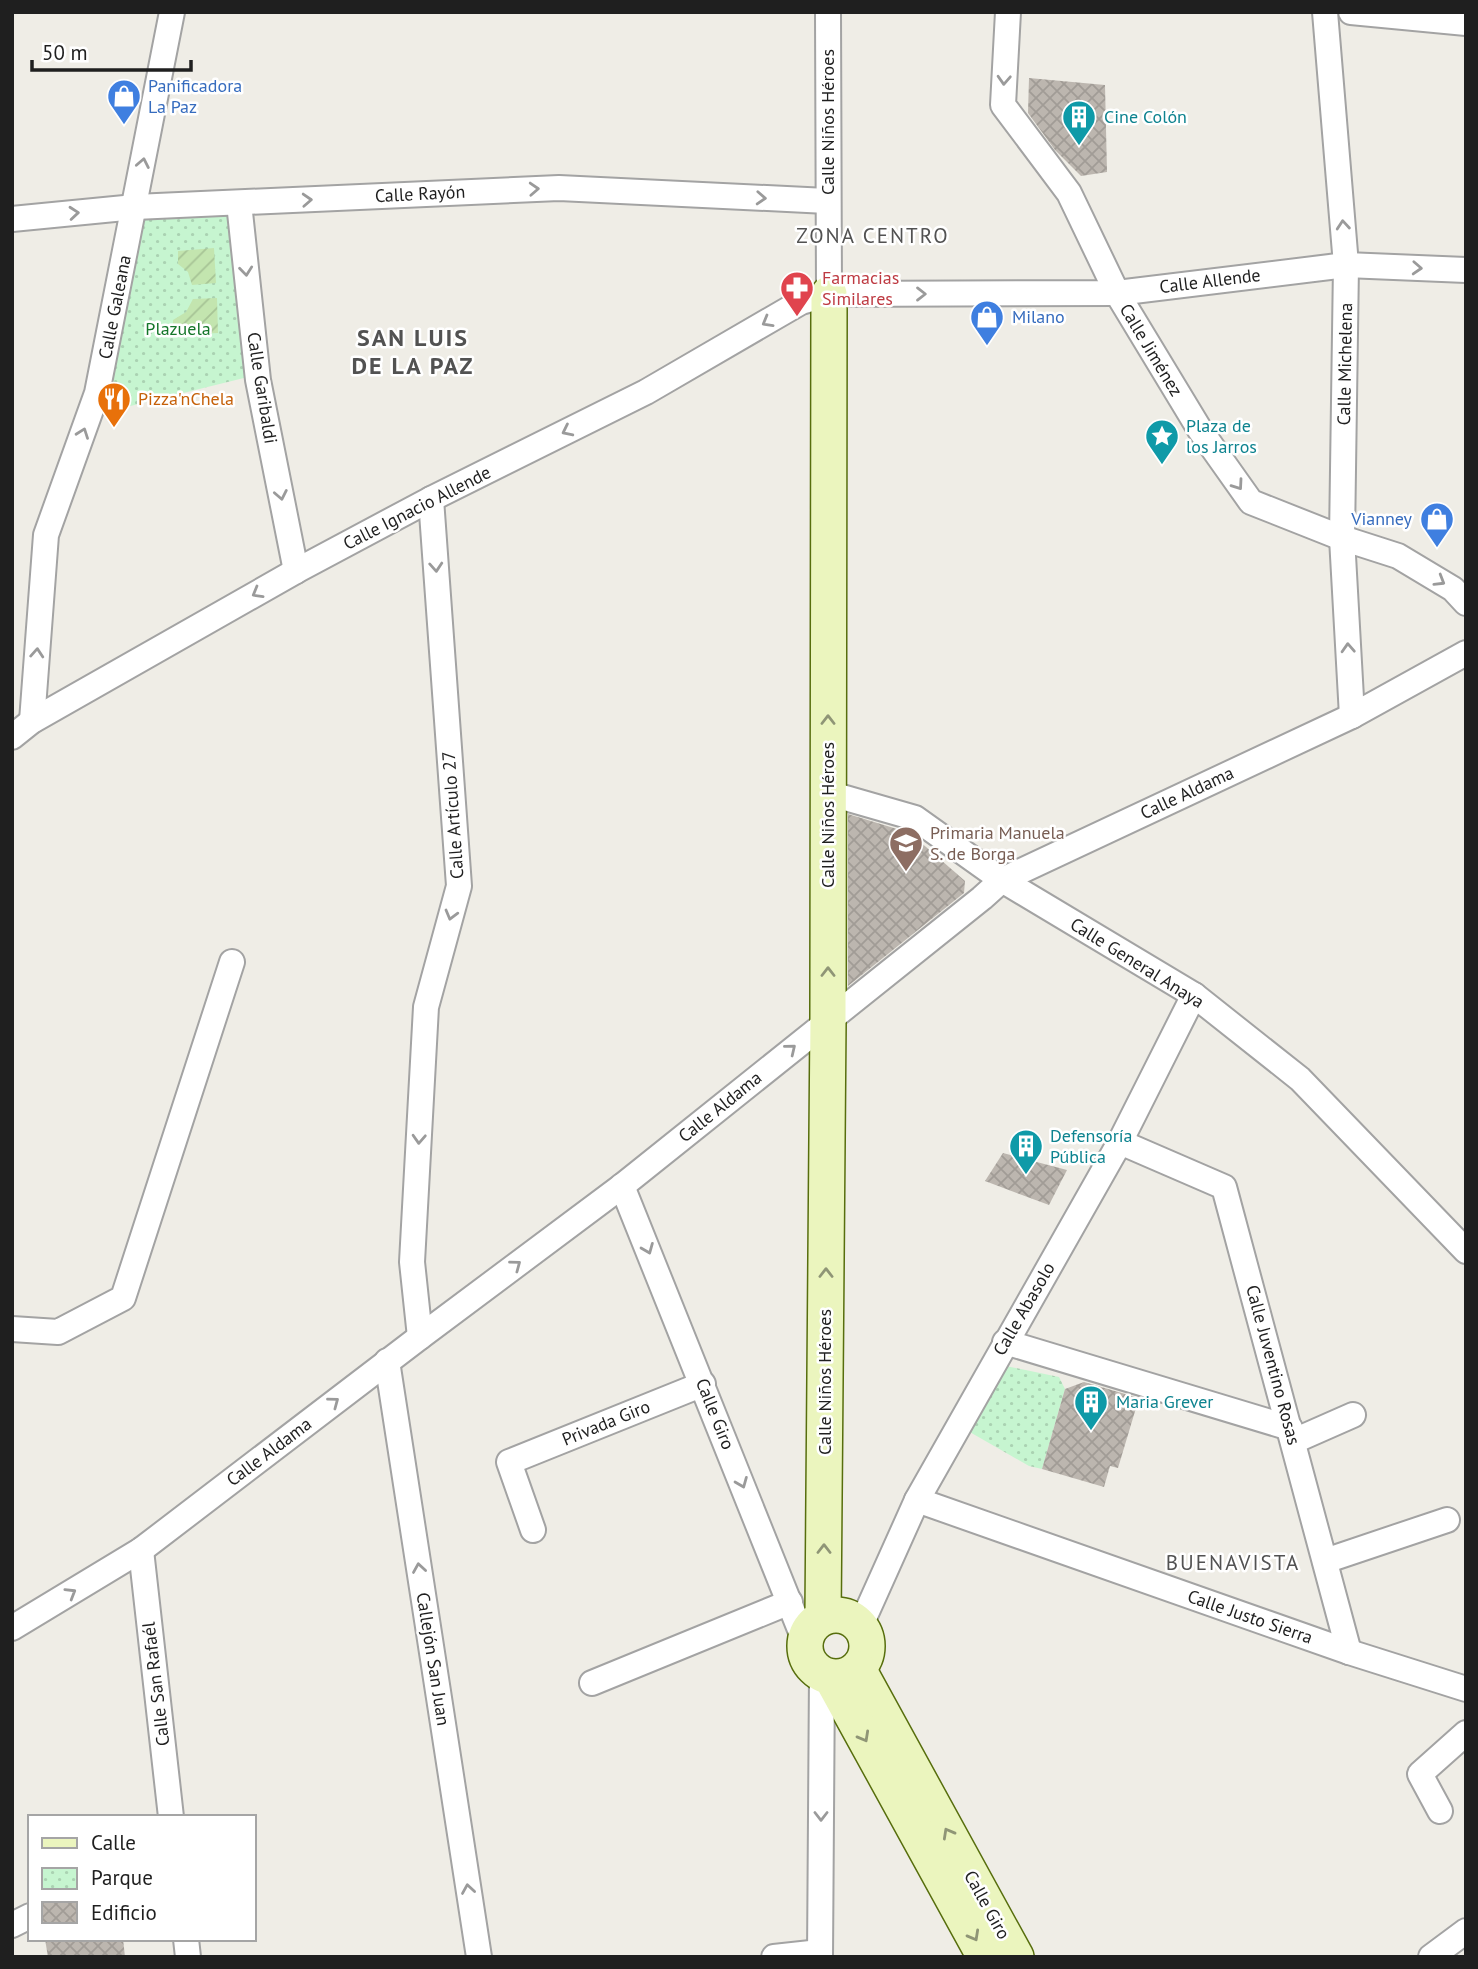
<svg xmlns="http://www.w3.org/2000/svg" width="1478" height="1969" font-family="'PT Sans',sans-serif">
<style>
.park{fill:url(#park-dots)}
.garden{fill:url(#garden-furrows)}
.building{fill:url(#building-cross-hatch)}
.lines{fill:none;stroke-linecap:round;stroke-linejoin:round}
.street-casing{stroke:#a3a3a3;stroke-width:28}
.secondary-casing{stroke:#576e0d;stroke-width:38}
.street{stroke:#fff;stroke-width:24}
.secondary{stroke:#ebf5be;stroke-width:35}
.oneway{stroke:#9a9a9a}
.oneway2{stroke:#8f9576}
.labels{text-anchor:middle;stroke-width:5;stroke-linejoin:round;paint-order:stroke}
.shop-label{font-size:18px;fill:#366cbe;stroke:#fff;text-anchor:start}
.culture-label{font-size:18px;fill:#0d838f;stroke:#fff;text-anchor:start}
.street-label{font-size:18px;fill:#1f1f1f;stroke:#fff}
.health-label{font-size:18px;fill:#be3a42;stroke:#fff;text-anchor:start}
.park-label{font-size:18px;fill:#147629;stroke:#fff}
.food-label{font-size:18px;fill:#c56008;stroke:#fff;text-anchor:start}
.education-label{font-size:18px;fill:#785e54;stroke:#fff;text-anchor:start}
.quarter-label{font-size:21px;letter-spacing:2px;fill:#525252;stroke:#fff}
.district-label{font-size:24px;font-weight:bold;letter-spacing:2px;fill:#525252;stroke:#fff}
</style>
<defs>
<pattern id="park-dots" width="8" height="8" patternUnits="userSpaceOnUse" patternTransform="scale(1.75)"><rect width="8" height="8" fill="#c6f5d0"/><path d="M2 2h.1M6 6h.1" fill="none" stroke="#aad2b2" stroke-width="1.8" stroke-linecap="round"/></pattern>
<pattern id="garden-furrows" width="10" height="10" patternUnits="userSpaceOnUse" patternTransform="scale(1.75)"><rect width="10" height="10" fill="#c3e5af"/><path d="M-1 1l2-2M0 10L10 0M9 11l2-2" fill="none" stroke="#a7c496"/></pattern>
<pattern id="building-cross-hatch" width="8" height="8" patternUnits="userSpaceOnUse" patternTransform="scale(1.75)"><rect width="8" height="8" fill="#bcb6af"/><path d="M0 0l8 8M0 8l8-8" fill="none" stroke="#a19c96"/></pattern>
</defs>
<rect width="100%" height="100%" fill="#efede6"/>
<!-- park -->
<g class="park">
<path d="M227 211 248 377 98 414 139 212Z"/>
<path d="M1001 1365 1059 1377 1065 1389 1042 1469 1029 1466 968 1431Z"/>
</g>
<!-- garden -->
<g class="garden">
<path d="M214 248 216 283 192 285 188 272 178 264V251Z"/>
<path d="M217 298 218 333 173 335V320L186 312 193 299Z"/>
</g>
<!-- building -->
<g class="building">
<path d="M1029 78 1105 85 1107 172 1081 176 1055 150 1028 113Z"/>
<path d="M848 814 910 833 965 881 964 893 848 986Z"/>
<path d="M1003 1153 1067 1170 1049 1205 985 1181Z"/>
<path d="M1084 1382 1139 1398 1118 1468 1110 1466 1104 1487 1042 1469 1065 1389Z"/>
<path d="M45 1939H123L125 1957H48Z"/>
</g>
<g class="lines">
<!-- street casing -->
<g class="street-casing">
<g id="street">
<path d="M828 12 829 294"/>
<path d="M1008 12 1003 105 1069 193 1117 293 1200 430 1251 502 1342 538 1398 556 1453 589 1466 603"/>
<path d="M1325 12 1346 265 1342 538 1352 716"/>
<path d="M1351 12 1466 23"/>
<path d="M239 203 258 380 296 571"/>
<path d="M12 219 135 207 559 188 827 201"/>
<path d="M32 721 46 535 97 393 172 12"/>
<path d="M12 737 32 721 296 571 431 499 646 392 801 302 829 294 1117 293 1346 265 1466 270"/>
<path d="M828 793 915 818 1002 880 1194 995 1300 1079 1466 1251"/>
<path d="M1120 1142 1224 1187 1349 1652"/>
<path d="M622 1186 805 1642"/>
<path d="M12 1329 58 1332 123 1298 232 962"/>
<path d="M420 1337 412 1262 426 1007 459 886 431 499"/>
<path d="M1005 1342 1290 1428"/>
<path d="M387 1361 479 1957"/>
<path d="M1294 1441 1353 1415"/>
<path d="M917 1500 1349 1652 1466 1689"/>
<path d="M533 1530 509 1462 703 1384"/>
<path d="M141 1550 171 1817"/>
<path d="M1325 1561 1447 1520"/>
<path d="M860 1627 917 1500 1120 1142 1194 995"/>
<path d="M12 1628 141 1550 420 1337 622 1186 982 898 1002 880 1352 716 1466 653"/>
<path d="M592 1683 790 1602"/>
<path d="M1440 1811 1420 1774 1466 1733"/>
<path d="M12 1925 30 1916"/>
<path d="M186 1939 188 1957"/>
<path d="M774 1957 820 1952"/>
<path d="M820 1957 822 1674"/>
<path d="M1431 1957 1466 1931"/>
</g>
</g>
<!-- secondary casing -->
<g class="secondary-casing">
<g id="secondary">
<circle cx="836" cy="1646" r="31"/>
<path d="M823 1617 828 1020 829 294"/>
<path d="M858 1669 1016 1957"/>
<path d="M831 1677 985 1957"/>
</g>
</g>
<!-- street -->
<use href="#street" class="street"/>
<!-- secondary -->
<use href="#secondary" class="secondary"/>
</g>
<!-- one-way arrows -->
<defs><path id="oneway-chevron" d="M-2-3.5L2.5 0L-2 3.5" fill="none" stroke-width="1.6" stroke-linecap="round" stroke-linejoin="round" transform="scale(1.75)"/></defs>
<g class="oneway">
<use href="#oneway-chevron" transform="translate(1004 80) rotate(93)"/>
<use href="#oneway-chevron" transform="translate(143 163) rotate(-79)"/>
<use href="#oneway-chevron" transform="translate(534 189) rotate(-3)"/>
<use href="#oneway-chevron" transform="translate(761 198) rotate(3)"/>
<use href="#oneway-chevron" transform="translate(307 200) rotate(-3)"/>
<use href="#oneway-chevron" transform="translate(74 213) rotate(-5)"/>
<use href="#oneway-chevron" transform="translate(1343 225) rotate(-95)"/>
<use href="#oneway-chevron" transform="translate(1417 268) rotate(3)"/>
<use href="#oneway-chevron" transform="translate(246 271) rotate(84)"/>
<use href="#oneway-chevron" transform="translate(921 294)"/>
<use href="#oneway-chevron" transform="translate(767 322) rotate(150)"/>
<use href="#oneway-chevron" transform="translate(567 431) rotate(154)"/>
<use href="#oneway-chevron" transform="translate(83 433) rotate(-70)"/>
<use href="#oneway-chevron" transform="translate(1238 485) rotate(55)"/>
<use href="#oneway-chevron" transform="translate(281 495) rotate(79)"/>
<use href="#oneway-chevron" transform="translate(436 567) rotate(86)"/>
<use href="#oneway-chevron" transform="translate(1440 581) rotate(31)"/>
<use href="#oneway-chevron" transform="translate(257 593) rotate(150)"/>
<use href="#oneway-chevron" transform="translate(1348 648) rotate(-93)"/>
<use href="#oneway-chevron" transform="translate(37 653) rotate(-86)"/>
<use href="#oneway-chevron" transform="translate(451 915) rotate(105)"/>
<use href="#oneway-chevron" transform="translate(791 1049) rotate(-39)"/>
<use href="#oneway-chevron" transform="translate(419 1139) rotate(93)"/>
<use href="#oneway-chevron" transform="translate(648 1249) rotate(68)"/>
<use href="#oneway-chevron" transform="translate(516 1265) rotate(-37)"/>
<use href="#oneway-chevron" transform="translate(334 1402) rotate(-37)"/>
<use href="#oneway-chevron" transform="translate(742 1483) rotate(68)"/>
<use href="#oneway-chevron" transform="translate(419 1568) rotate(-99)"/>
<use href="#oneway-chevron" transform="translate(71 1593) rotate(-31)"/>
<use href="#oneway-chevron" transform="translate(821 1816) rotate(90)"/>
<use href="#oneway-chevron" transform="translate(468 1889) rotate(-99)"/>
</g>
<g class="oneway2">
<use href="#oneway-chevron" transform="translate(828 720) rotate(-90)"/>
<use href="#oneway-chevron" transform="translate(828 972) rotate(-90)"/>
<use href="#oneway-chevron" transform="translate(826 1273) rotate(-90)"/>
<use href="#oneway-chevron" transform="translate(824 1549) rotate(-90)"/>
<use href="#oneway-chevron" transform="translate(864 1737) rotate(61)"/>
<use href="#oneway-chevron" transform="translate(948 1833) rotate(-119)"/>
<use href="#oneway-chevron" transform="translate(974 1936) rotate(61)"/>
</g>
<!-- icons -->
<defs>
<g id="shop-pin" transform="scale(1.75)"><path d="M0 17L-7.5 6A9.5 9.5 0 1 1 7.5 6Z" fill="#3f7fe0" stroke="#fff"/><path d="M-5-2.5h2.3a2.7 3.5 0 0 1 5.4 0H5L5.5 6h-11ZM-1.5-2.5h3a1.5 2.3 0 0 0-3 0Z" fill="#fff"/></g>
<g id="building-pin" transform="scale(1.75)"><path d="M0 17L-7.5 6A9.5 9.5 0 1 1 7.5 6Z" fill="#0f9aa8" stroke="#fff"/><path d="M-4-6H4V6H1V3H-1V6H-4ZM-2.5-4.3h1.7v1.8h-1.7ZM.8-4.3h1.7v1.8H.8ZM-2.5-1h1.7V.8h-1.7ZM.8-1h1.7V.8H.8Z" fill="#fff"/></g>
<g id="pharmacy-pin" transform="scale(1.75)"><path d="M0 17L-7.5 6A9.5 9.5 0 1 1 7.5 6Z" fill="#e0444e" stroke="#fff"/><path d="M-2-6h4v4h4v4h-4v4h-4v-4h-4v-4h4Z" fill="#fff"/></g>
<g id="restaurant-pin" transform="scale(1.75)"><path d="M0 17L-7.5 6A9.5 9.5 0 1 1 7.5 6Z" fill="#e8710a" stroke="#fff"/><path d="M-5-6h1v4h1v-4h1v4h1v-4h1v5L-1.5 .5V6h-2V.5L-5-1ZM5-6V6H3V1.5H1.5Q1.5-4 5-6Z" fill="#fff"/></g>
<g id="sight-pin" transform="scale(1.75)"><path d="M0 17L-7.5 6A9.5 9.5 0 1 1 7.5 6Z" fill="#0f9aa8" stroke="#fff"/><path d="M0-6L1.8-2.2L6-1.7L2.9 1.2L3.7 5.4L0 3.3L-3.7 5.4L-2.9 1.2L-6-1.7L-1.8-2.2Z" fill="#fff"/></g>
<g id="school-pin" transform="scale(1.75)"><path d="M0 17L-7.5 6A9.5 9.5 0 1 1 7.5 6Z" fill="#8d6e63" stroke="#fff"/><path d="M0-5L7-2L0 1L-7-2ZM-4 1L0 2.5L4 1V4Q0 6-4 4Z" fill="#fff"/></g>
</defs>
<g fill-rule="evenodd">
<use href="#shop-pin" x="124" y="96"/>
<use href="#building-pin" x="1079" y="117"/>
<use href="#pharmacy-pin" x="797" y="288"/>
<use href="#shop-pin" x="987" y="317"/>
<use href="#restaurant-pin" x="114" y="399"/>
<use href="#sight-pin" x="1162" y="436"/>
<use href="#shop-pin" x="1437" y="519"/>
<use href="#school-pin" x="906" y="843"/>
<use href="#building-pin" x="1026" y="1146"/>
<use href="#building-pin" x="1091" y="1402"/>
</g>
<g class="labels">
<!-- shop labels -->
<g class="shop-label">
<text x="148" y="92">Panificadora<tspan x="148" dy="21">La Paz</tspan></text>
<text x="1012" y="323">Milano</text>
<text x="1412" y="525" text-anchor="end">Vianney</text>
</g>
<!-- culture labels -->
<g class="culture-label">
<text x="1104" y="123">Cine Colón</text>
<text x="1186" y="432">Plaza de<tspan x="1186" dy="21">los Jarros</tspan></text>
<text x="1050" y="1142">Defensoría<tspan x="1050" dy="21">Pública</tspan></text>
<text x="1116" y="1408">Maria Grever</text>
</g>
<!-- street labels -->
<g class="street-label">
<text transform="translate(828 122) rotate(-90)" y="6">Calle Niños Héroes</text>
<text transform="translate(420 194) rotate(-3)" y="6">Calle Rayón</text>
<text transform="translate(1210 281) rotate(-7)" y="6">Calle Allende</text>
<text transform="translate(115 307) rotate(-79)" y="6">Calle Galeana</text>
<text transform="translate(1151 350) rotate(59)" y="6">Calle Jiménez</text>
<text transform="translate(1345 364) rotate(-89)" y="6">Calle Michelena</text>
<text transform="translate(262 388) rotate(81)" y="6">Calle Garibaldi</text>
<text transform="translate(417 508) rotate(-27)" y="6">Calle Ignacio Allende</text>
<text transform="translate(1187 793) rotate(-25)" y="6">Calle Aldama</text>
<text transform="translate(453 815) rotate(-94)" y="6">Calle Artículo 27</text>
<text transform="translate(828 815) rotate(-90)" y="6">Calle Niños Héroes</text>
<text transform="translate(1137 963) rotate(32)" y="6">Calle General Anaya</text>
<text transform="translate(720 1107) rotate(-39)" y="6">Calle Aldama</text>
<text transform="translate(1024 1309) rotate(-60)" y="6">Calle Abasolo</text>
<text transform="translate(1273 1365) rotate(75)" y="6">Calle Juventino Rosas</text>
<text transform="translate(825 1382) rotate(-90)" y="6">Calle Niños Héroes</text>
<text transform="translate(715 1414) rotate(68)" y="6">Calle Giro</text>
<text transform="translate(606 1423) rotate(-22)" y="6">Privada Giro</text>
<text transform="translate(269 1452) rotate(-37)" y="6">Calle Aldama</text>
<text transform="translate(1250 1617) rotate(19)" y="6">Calle Justo Sierra</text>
<text transform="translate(433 1659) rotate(81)" y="6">Callejón San Juan</text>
<text transform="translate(156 1684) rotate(-97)" y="6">Calle San Rafaél</text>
<text transform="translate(987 1905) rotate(61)" y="6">Calle Giro</text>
</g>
<!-- health labels -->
<g class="health-label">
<text x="822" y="284">Farmacias<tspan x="822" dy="21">Similares</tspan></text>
</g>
<!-- park labels -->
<g class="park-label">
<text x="178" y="335">Plazuela</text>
</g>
<!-- food labels -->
<g class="food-label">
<text x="138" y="405">Pizza'nChela</text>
</g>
<!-- education labels -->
<g class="education-label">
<text x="930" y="839">Primaria Manuela<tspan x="930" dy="21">S. de Borga</tspan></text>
</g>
<!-- quarter labels -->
<g class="quarter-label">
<text x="873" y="243">ZONA CENTRO</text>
<text x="1233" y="1570">BUENAVISTA</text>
</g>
<!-- district labels -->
<g class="district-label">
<text x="413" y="346">SAN LUIS<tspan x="413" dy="28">DE LA PAZ</tspan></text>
</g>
</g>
<!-- border -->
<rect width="1478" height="1969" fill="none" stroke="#1f1f1f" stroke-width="28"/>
<!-- legend -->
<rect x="28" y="1815" width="228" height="126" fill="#ffffff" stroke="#a5a5a5" stroke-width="2"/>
<rect x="42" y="1838" width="35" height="10" fill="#ebf5be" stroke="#a5a5a5" stroke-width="2"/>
<text x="91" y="1850" font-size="21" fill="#1f1f1f">Calle</text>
<rect x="42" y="1868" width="35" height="21" fill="url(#park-dots)" stroke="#a5a5a5" stroke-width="2"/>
<text x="91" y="1885" font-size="21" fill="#1f1f1f">Parque</text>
<rect x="42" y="1902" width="35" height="21" fill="url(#building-cross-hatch)" stroke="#a5a5a5" stroke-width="2"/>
<text x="91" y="1920" font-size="21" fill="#1f1f1f">Edificio</text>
<!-- scale -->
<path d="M32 60v10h159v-10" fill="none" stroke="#1f1f1f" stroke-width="3.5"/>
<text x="42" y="60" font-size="21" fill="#1f1f1f" stroke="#ffffff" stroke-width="5" paint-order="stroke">50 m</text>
</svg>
